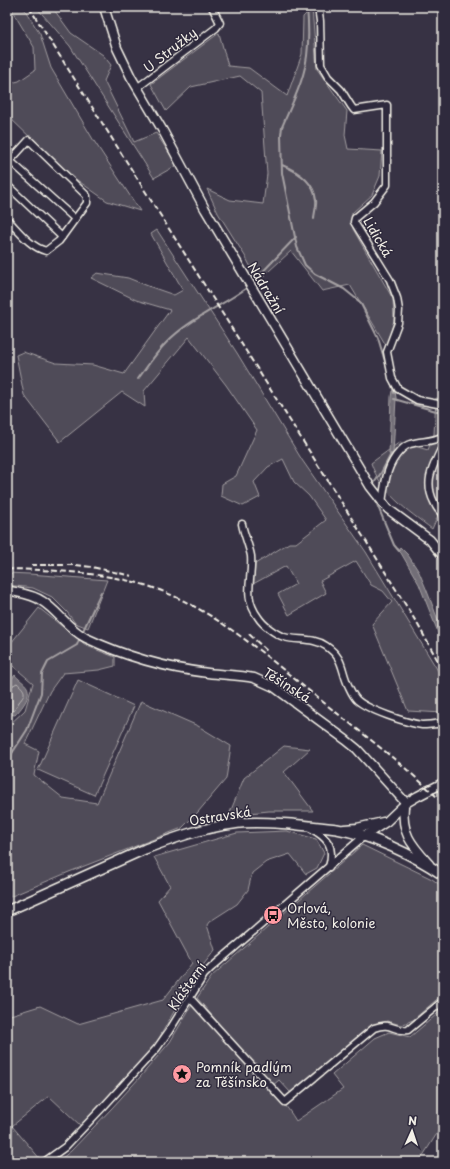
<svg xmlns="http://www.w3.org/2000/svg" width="450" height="1169" font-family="'Playpen Sans',sans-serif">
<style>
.green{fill:#504b59;stroke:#a29ea0}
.water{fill:#726e77;stroke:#a6a2a4}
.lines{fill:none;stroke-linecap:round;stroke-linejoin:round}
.shore{stroke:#c0bdbb;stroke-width:1}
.stream{stroke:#a6a2a4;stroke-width:2}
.street-casing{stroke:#f4f1e8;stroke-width:9}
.secondary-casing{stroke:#f4f1e8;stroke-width:11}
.primary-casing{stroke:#f4f1e8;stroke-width:12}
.street{stroke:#2f2a3d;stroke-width:6}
.secondary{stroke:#2f2a3d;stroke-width:8}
.primary{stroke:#2f2a3d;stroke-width:9}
.rail{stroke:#f4f1e8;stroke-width:2;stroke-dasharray:6 3;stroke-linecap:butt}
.labels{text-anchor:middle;stroke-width:3;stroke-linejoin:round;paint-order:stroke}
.street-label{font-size:13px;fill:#f4f1e8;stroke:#2f2a3d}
.poi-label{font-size:13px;fill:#f4f1e8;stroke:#2f2a3d;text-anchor:start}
</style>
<rect width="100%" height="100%" fill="#373244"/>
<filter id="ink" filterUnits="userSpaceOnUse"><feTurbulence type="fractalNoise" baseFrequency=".025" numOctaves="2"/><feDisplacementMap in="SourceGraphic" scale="8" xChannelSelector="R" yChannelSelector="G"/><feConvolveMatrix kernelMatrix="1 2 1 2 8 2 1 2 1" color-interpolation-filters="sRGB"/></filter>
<g filter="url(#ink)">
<!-- green -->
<g class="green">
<path d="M10 7H23L40 34 51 68 94 141 140 211 107 201 67 173 7 115V84L19 81 35 70 34 47Z"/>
<path d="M36 7H52L71 33 103 55 111 65 104 81 134 142 156 133 177 165 154 178 70 46Z"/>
<path d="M312 8 317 69 347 111 345 135 348 149 382 151 380 176 372 195 352 213 353 229 393 299 394 320 387 347 350 285 322 291 291 251 258 281 245 256 218 213 207 189 230 200 263 204 267 174 261 93 240 76 191 87 166 111 151 84 219 33 228 66 249 68 287 96 302 54 303 17Z"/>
<path d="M157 230 237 353 302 460 366 552 443 679V713L408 711 372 624 392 602 383 591 371 585 356 561 320 581 326 593 289 615 278 594 296 584 286 566 253 584 255 564 289 543H296L326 520 309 496 294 482 283 459 268 467 254 482 260 497 243 506 221 496 222 484 236 476 257 430 226 385 189 337 144 391 145 407 122 392 60 442 24 395 16 355 23 352 56 363 93 365 124 374 170 310 136 300 91 278 97 273 128 278 148 286 174 295 183 290 151 234Z"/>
<path d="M436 398 443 400V510L441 509 432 529C407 510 381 493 371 463L400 442 428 450 434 434Z"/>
<path d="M7 573 29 574 107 580 88 628 75 623 67 612 52 597 33 588 7 585Z"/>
<path d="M39 608 87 646 115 657V666L99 670 63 673 50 691 25 744 39 751 34 775 63 798 97 803 141 701 198 726 231 746 226 779 198 812 182 828 69 872 7 898V727L25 710 33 683 13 666 7 667V648Z"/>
<path d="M78 680 134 706 94 795 38 770Z"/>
<path d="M284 746 310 749 284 772 313 811H269L229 815 244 778Z"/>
<path d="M287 831 316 839 324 853 317 868 306 874 290 854 266 862 252 873 248 890 237 904 209 922 207 925 215 950 193 978 154 1047 81 1126 49 1096 12 1126 41 1160 38 1162H7V1016L40 1006 78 1024 163 1000 192 963 158 900 170 886 154 857 237 833Z"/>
<path d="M362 845 432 879 443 887V994L413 1020 401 1025 387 1021 372 1025 291 1093 279 1080 272 1086 197 998 212 976Z"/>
<path d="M193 1003 261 1082C275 1091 287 1106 296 1121L343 1089 332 1075 375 1038 389 1032 410 1037 443 1009V1124L419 1162H57L71 1151 112 1108 141 1076 170 1042Z"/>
</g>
<!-- water -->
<g class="water">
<path d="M392 391H395L396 398 393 454 391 455 389 454 391 397Z"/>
<path d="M400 547 408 555 419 572 427 591 443 633V645L419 584 401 553 398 550Z"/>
<path d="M15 675C18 679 25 683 27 687 32 696 21 709 15 715L7 714V685Z"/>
</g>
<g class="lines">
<!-- shore -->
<path class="shore" d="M7 688 10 687 17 683C25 690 27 693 19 702 17 705 16 708 14 711H7"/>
<!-- stream -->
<g class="stream">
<path d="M307 7C309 29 310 53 303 75 298 93 289 110 282 127L281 135 282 173 297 247 305 265 315 274 344 289 360 302 378 338 387 368"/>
<path d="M282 165C297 171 314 182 316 200 317 206 314 213 314 219"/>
<path d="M251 284 296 237"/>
<path d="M138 379C147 367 155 354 166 343 189 319 222 306 248 287"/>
<path d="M391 382 394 393"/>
<path d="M394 399 436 411H443"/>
<path d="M372 486 381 473 391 454"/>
<path d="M374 497 394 545 399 551"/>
<path d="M82 633 101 592"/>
<path d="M7 761 27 730 41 693 42 674 48 662 77 645 80 637"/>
</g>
<!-- street casing -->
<g class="street-casing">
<g id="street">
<path d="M318 7 320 21 321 65 328 77 341 90 351 106 354 110 387 105V185L374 202 355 218 354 222 390 280 397 298 399 310 398 323 387 352 392 378 398 389 417 400 443 405"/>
<path d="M137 88 216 28 220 23 212 7"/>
<path d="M7 158 75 219 59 241 46 251C30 247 18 230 7 219"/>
<path d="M8 163 29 140 87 196V203L75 219"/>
<path d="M7 185 62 237"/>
<path d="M443 445C434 465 423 480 434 502 436 507 438 511 443 514"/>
<path d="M382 503C385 483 386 466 400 451 403 448 406 445 410 444 422 440 431 443 443 436"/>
<path d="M242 524C244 535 249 545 251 556 253 580 242 595 258 617 263 625 275 634 284 637 298 641 313 637 326 646 345 659 340 669 349 687 351 691 353 696 357 700 368 710 407 723 422 725 429 725 436 724 443 723"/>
<path d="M310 828C328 838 335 846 329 867"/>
<path d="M190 998 285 1102 374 1028C392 1021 393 1032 408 1030L443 1001"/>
<path d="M44 1162 65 1147 105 1105 157 1048 169 1031 204 975 211 968 363 837"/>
</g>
</g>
<!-- secondary casing -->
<g class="secondary-casing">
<g id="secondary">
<path d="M104 7 117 48 131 77 163 131 205 209 370 486 388 509 430 540 443 556"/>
<path d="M7 590C18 593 32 594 42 601 58 611 68 629 86 638 124 656 166 668 208 673 223 675 239 675 254 678L274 687 346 740 357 749 406 803"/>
<path d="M404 806C401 834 412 845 429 864"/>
<path d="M344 829 357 828 383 822"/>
<path d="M363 837 386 822 406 803 418 796 443 783"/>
</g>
</g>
<!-- primary casing -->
<g class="primary-casing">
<path id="primary" d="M7 911 145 849C174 838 202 828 233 824 252 821 272 823 291 824 306 826 322 827 337 829 371 835 414 855 443 875"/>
</g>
<!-- street -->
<use href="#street" class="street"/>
<!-- secondary -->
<use href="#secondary" class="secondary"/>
<!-- primary -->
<use href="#primary" class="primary"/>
<!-- rail -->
<g class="rail">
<path d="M29 7 371 549 418 625 443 670"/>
<path d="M31 565H75L92 567 132 576"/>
<path d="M7 569C53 570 103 572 148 586 215 608 269 659 323 702 364 735 406 766 443 803"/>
<path d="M249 634 268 652"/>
</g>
</g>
</g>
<!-- icons -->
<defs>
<g id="bus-disc" transform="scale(1)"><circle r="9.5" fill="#ff9aa2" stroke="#2f2a3d"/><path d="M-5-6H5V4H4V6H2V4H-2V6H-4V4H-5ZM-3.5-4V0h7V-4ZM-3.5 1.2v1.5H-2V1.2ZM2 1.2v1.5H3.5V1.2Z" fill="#111"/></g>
<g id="sight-disc" transform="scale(1)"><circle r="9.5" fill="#ff9aa2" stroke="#2f2a3d"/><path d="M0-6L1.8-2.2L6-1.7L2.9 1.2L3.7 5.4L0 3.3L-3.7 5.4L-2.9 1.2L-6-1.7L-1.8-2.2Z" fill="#111"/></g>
</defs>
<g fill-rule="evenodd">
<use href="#bus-disc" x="273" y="915"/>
<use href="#sight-disc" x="182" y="1074"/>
</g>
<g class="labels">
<!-- street labels -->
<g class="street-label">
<text transform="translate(170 50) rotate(-38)" y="5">U Stružky</text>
<text transform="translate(378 237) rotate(60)" y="5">Lidická</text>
<text transform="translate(266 288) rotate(59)" y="5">Nádražní</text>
<text transform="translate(287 685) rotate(32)" y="5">Těšínská</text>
<text transform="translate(220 816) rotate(-9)" y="5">Ostravská</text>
<text transform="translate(187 986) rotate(-55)" y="5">Klášterní</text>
</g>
<!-- poi labels -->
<g class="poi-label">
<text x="287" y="913">Orlová,<tspan x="287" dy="15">Město, kolonie</tspan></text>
<text x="196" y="1072">Pomník padlým<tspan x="196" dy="15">za Těšínsko</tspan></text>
</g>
</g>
<!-- margin -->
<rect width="450" height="1169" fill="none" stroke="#2f2a3d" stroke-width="24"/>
<rect x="12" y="12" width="426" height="1145" fill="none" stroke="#f4f1e8" stroke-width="1.5" filter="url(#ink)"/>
<!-- north arrow -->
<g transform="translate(412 1131) rotate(3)" stroke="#2f2a3d" stroke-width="3" paint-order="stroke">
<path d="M0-3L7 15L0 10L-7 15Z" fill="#f4f1e8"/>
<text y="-6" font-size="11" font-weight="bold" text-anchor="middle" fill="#f4f1e8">N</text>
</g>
</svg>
